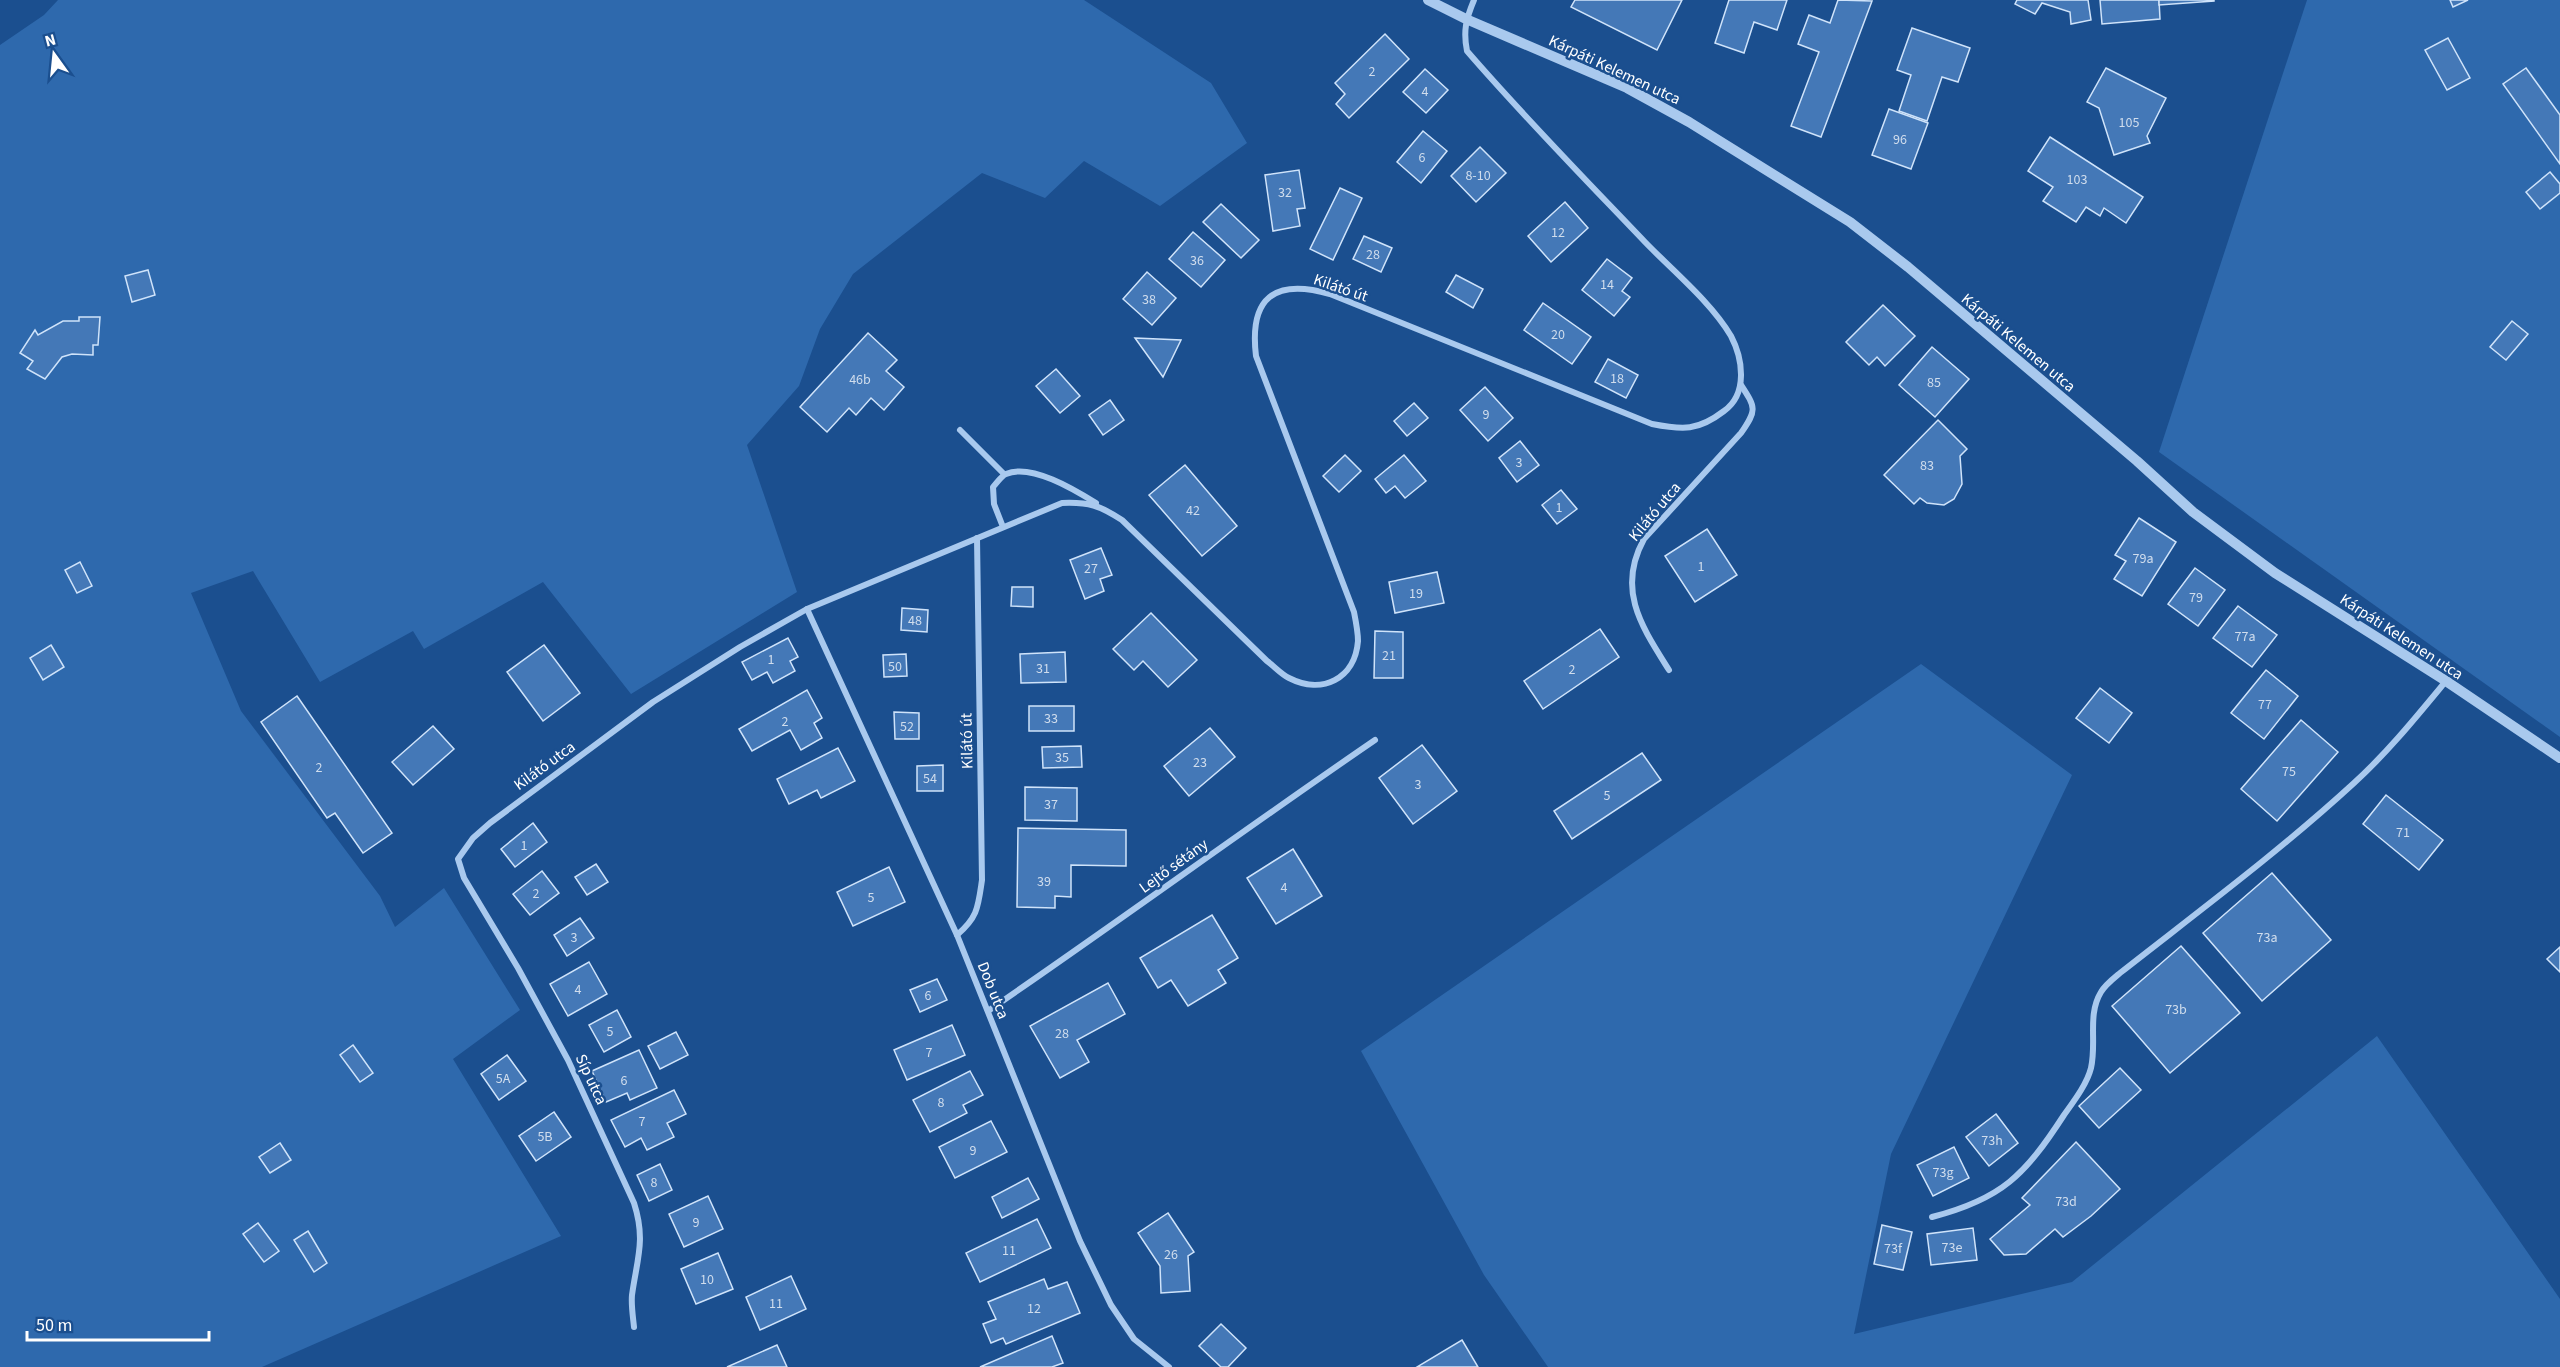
<svg xmlns="http://www.w3.org/2000/svg" width="2560" height="1367" font-family="'Source Sans 3',sans-serif">
<style>
.green{fill:#2e69ad}
.building{fill:#4478b7;stroke:#cfe3fa;stroke-width:1.5}
.lines{fill:none;stroke-linecap:round;stroke-linejoin:round}
.minor{stroke:#a9c9ee;stroke-width:6}
.tertiary{stroke:#a9c9ee;stroke-width:10}
.labels{text-anchor:middle;stroke-width:5;stroke-linejoin:round;paint-order:stroke}
.number-label{font-size:14px;fill:#d0dded}
.street-label{font-size:16px;fill:#fff;stroke:#1b4f8f}
</style>
<rect width="100%" height="100%" fill="#1b4f8f"/>
<!-- green -->
<g class="green">
<path d="M58 0H1084L1211 83 1247 143 1160 206 1084 161 1045 198 982 173 853 274 820 329 799 386 747 445 797 592 631 694 543 582 424 649 413 631 320 682 253 571 191 593 241 711 380 896 395 927 444 888 520 1010 453 1059 561 1236 262 1367H0V45L44 15Z"/>
<path d="M2307 0H2560V737L2159 452Z"/>
<path d="M1921 664 2072 775 1891 1154 1854 1334 2072 1282 2377 1036 2560 1299V1367H1548L1484 1275 1361 1051Z"/>
</g>
<!-- building -->
<g class="building">
<path d="M1575 0H1682L1657 50 1571 7Z"/>
<path d="M1729 0H1787L1777 30 1754 22 1744 53 1715 43Z"/>
<path d="M1838 0 1872 1 1821 137 1791 126 1819 52 1798 44 1809 15 1830 23Z"/>
<path d="M2017 0H2088L2091 20 2071 24 2070 12 2042 3 2035 14 2015 4Z"/>
<path d="M2100 0H2159L2160 19 2102 24Z"/>
<path d="M2159 0H2214V1L2159 5Z"/>
<path d="M2450 0H2468L2453 7Z"/>
<path d="M1912 28 1970 48 1958 82 1942 77 1927 121 1899 111 1911 75 1897 70Z"/>
<path d="M1385 34 1409 59 1349 118 1336 104 1345 94 1335 83Z"/>
<path d="M2448 38 2470 78 2447 90 2425 50Z"/>
<path d="M2106 68 2166 98 2147 136 2150 143 2114 155 2099 108 2087 102Z"/>
<path d="M2526 68 2560 115V164L2503 84Z"/>
<path d="M1425 69 1448 90 1426 113 1403 92Z"/>
<path d="M1889 109 1928 123 1911 169 1872 155Z"/>
<path d="M1423 131 1447 151 1421 183 1397 162Z"/>
<path d="M2050 137 2143 197 2126 223 2104 208 2100 216 2086 207 2076 222 2043 201 2053 187 2028 171Z"/>
<path d="M1480 147 1506 173 1476 202 1451 176Z"/>
<path d="M1299 170 1305 208 1297 209 1300 226 1273 231 1265 175Z"/>
<path d="M2550 172 2560 184V193L2540 209 2526 192Z"/>
<path d="M1340 188 1362 198 1333 260 1310 249Z"/>
<path d="M1565 202 1588 228 1551 262 1528 236Z"/>
<path d="M1221 204 1259 240 1241 258 1203 222Z"/>
<path d="M1193 232 1225 260 1201 287 1169 259Z"/>
<path d="M1364 236 1392 248 1381 272 1353 259Z"/>
<path d="M1607 259 1632 278 1622 291 1630 297 1614 316 1582 290Z"/>
<path d="M148 270 155 295 132 302 125 276Z"/>
<path d="M1147 272 1176 298 1152 325 1123 299Z"/>
<path d="M1456 275 1483 289 1473 308 1446 292Z"/>
<path d="M1543 303 1591 337 1572 364 1524 330Z"/>
<path d="M1883 305 1915 336 1885 366 1877 357 1869 365 1846 342Z"/>
<path d="M79 317H100L98 345H93V355L72 354 62 357 45 379 27 369 33 361 20 353 35 330 38 335 63 321H79Z"/>
<path d="M2512 321 2528 334 2506 360 2490 347Z"/>
<path d="M868 333 897 360 886 371 904 387 884 410 871 398 856 415 849 408 827 432 800 407Z"/>
<path d="M1135 338 1181 340 1163 377Z"/>
<path d="M1932 347 1969 379 1935 417 1899 385Z"/>
<path d="M1608 359 1638 375 1626 398 1595 382Z"/>
<path d="M1056 369 1080 396 1060 413 1036 386Z"/>
<path d="M1485 387 1513 418 1488 441 1460 410Z"/>
<path d="M1110 400 1124 420 1103 435 1089 415Z"/>
<path d="M1414 403 1428 418 1407 436 1394 421Z"/>
<path d="M1938 420 1967 449 1960 456 1962 484 1954 499 1944 505 1927 503 1920 498 1914 504 1884 475Z"/>
<path d="M1520 441 1539 465 1517 482 1499 458Z"/>
<path d="M1345 455 1361 471 1339 492 1323 476Z"/>
<path d="M1404 455 1426 481 1405 498 1395 486 1386 493 1375 479Z"/>
<path d="M1185 465 1237 526 1202 556 1149 495Z"/>
<path d="M1561 490 1577 509 1557 524 1542 505Z"/>
<path d="M2139 518 2176 542 2142 596 2114 579 2126 561 2115 555Z"/>
<path d="M1707 529 1737 575 1695 602 1665 556Z"/>
<path d="M1101 548 1112 575 1100 579 1104 591 1085 599 1070 560Z"/>
<path d="M80 562 92 586 77 593 65 570Z"/>
<path d="M2195 568 2225 590 2198 626 2168 604Z"/>
<path d="M1437 572 1444 603 1395 613 1389 582Z"/>
<path d="M1012 587H1033V607L1011 606Z"/>
<path d="M2238 606 2277 635 2252 667 2213 638Z"/>
<path d="M902 608 928 610 927 632 901 630Z"/>
<path d="M1151 613 1197 660 1168 687 1143 661 1134 670 1113 649Z"/>
<path d="M1600 629 1619 657 1543 709 1524 681Z"/>
<path d="M1375 631 1403 632V678H1374Z"/>
<path d="M788 638 798 657 790 661 795 671 773 683 767 672 752 680 742 662Z"/>
<path d="M51 645 64 667 43 680 30 658Z"/>
<path d="M544 645 580 693 543 721 507 672Z"/>
<path d="M1065 652 1066 682 1021 683 1020 654Z"/>
<path d="M906 654 907 676 884 677 883 655Z"/>
<path d="M2266 670 2298 696 2264 739 2231 713Z"/>
<path d="M2100 688 2132 713 2109 743 2076 718Z"/>
<path d="M807 690 822 718 814 723 822 738 801 750 790 730 752 751 739 729Z"/>
<path d="M297 696 392 833 363 853 335 813 327 818 261 722Z"/>
<rect x="1029" y="706" width="45" height="25"/>
<path d="M894 712 919 713V739H895Z"/>
<path d="M2301 720 2338 752 2277 821 2241 789Z"/>
<path d="M433 726 454 749 413 785 392 762Z"/>
<path d="M1210 728 1235 757 1189 796 1164 766Z"/>
<path d="M1422 745 1457 791 1413 824 1379 778Z"/>
<path d="M1081 746 1082 767 1043 768 1042 747Z"/>
<path d="M838 748 855 781 821 798 817 790 789 804 777 779Z"/>
<path d="M1642 753 1661 780 1572 839 1554 811Z"/>
<path d="M943 765V791H917V766Z"/>
<path d="M1025 787 1077 788V821L1025 820Z"/>
<path d="M2386 795 2443 840 2419 870 2363 824Z"/>
<path d="M533 823 547 842 515 867 501 849Z"/>
<path d="M1018 828 1126 830V866L1071 865V897L1055 896V908L1017 907Z"/>
<path d="M1293 849 1322 896 1276 924 1247 878Z"/>
<path d="M596 864 608 882 587 895 575 877Z"/>
<path d="M889 867 905 902 853 926 837 892Z"/>
<path d="M542 871 559 893 530 915 513 894Z"/>
<path d="M2272 873 2331 940 2262 1001 2203 933Z"/>
<path d="M1212 915 1238 958 1218 970 1226 983 1188 1006 1171 980 1158 988 1140 958Z"/>
<path d="M580 918 594 938 567 956 554 935Z"/>
<path d="M2181 946 2240 1013 2170 1073 2112 1006Z"/>
<path d="M2560 947V972L2547 959Z"/>
<path d="M589 962 607 994 568 1016 550 984Z"/>
<path d="M937 979 947 1000 920 1012 910 990Z"/>
<path d="M1108 983 1125 1014 1077 1040 1089 1062 1060 1078 1030 1026Z"/>
<path d="M617 1010 631 1037 604 1052 589 1025Z"/>
<path d="M952 1025 965 1055 907 1080 894 1050Z"/>
<path d="M676 1032 688 1055 660 1069 648 1046Z"/>
<path d="M353 1045 373 1073 360 1082 340 1055Z"/>
<path d="M639 1050 657 1088 630 1100 627 1093 606 1102 592 1071Z"/>
<path d="M507 1055 526 1081 499 1100 481 1074Z"/>
<path d="M2120 1068 2141 1090 2099 1128 2079 1106Z"/>
<path d="M970 1071 983 1095 963 1105 967 1113 930 1132 913 1100Z"/>
<path d="M674 1090 686 1114 667 1123 674 1137 647 1150 641 1138 625 1147 611 1120Z"/>
<path d="M554 1112 571 1137 536 1161 519 1136Z"/>
<path d="M1996 1114 2018 1143 1989 1166 1966 1137Z"/>
<path d="M991 1121 1007 1152 955 1178 939 1147Z"/>
<path d="M2076 1142 2120 1189 2091 1216 2063 1237 2055 1229 2026 1254 2004 1255 1990 1239 2030 1205 2022 1198Z"/>
<path d="M280 1143 291 1160 270 1173 259 1157Z"/>
<path d="M1954 1147 1969 1178 1933 1196 1917 1165Z"/>
<path d="M660 1164 672 1190 649 1201 637 1175Z"/>
<path d="M1028 1178 1039 1199 1002 1218 992 1197Z"/>
<path d="M708 1196 723 1229 684 1247 669 1214Z"/>
<path d="M1168 1213 1194 1252 1188 1256 1190 1291 1161 1293 1160 1266 1138 1233Z"/>
<path d="M1037 1219 1051 1248 980 1282 966 1253Z"/>
<path d="M258 1223 279 1251 264 1262 243 1234Z"/>
<path d="M1882 1225 1912 1232 1903 1270 1874 1264Z"/>
<path d="M1973 1228 1977 1260 1931 1265 1927 1234Z"/>
<path d="M308 1231 327 1263 314 1272 294 1240Z"/>
<path d="M718 1253 733 1289 696 1304 681 1269Z"/>
<path d="M791 1276 806 1309 760 1330 746 1297Z"/>
<path d="M1044 1279 1048 1289 1067 1282 1080 1313 1006 1344 1003 1338 991 1343 983 1324 996 1319 988 1302Z"/>
<path d="M1221 1324 1246 1348 1228 1367H1221L1199 1346Z"/>
<path d="M1052 1336 1063 1363 1052 1367H980Z"/>
<path d="M1462 1340 1478 1367H1417Z"/>
<path d="M777 1345 787 1367H727Z"/>
</g>
<g class="lines">
<!-- minor -->
<g class="minor">
<path d="M960 430 1004 474"/>
<path d="M1003 527 994 504 993 487C997 483 1001 476 1006 474 1031 463 1075 490 1096 503"/>
<path d="M807 609 957 935 1080 1241 1111 1305 1134 1339 1169 1367"/>
<path d="M1669 670C1642 627 1616 590 1644 539L1741 433C1757 410 1756 408 1741 385"/>
<path d="M957 935C978 917 978 907 982 880L977 538"/>
<path d="M988 1011C1118 922 1245 829 1375 740"/>
<path d="M1932 1217C2002 1199 2025 1175 2064 1115 2074 1101 2087 1084 2091 1068 2097 1042 2087 1015 2101 992 2105 985 2114 978 2120 973 2199 911 2280 851 2354 783 2388 752 2417 716 2446 681"/>
<path d="M634 1327C633 1317 631 1305 632 1295 637 1259 646 1240 634 1203L568 1060 518 968 464 878 458 859 473 838 490 823 653 702 740 647 807 609 1062 503C1089 502 1099 505 1122 520L1267 661C1274 666 1281 674 1289 678 1322 695 1355 679 1358 641 1358 632 1356 622 1354 612L1256 356C1249 298 1274 278 1330 294L1652 424C1683 430 1698 431 1724 411 1748 394 1743 359 1731 336 1711 302 1672 270 1645 242 1585 179 1524 117 1467 51 1463 31 1466 19 1474 0"/>
</g>
<!-- tertiary -->
<path class="tertiary" d="M1428 0 1466 19 1627 88 1689 122 1850 222 1908 267 2137 461 2193 512 2275 573 2446 681 2560 758"/>
</g>
<g class="labels">
<!-- number labels -->
<g class="number-label">
<text x="1372" y="76">2</text>
<text x="1425" y="96">4</text>
<text x="2129" y="127">105</text>
<text x="1900" y="144">96</text>
<text x="1422" y="162">6</text>
<text x="1478" y="180">8-10</text>
<text x="2077" y="184">103</text>
<text x="1285" y="197">32</text>
<text x="1558" y="237">12</text>
<text x="1373" y="259">28</text>
<text x="1197" y="265">36</text>
<text x="1607" y="289">14</text>
<text x="1149" y="304">38</text>
<text x="1558" y="339">20</text>
<text x="1617" y="383">18</text>
<text x="860" y="384">46b</text>
<text x="1934" y="387">85</text>
<text x="1486" y="419">9</text>
<text x="1519" y="467">3</text>
<text x="1927" y="470">83</text>
<text x="1559" y="512">1</text>
<text x="1193" y="515">42</text>
<text x="2143" y="563">79a</text>
<text x="1701" y="571">1</text>
<text x="1091" y="573">27</text>
<text x="1416" y="598">19</text>
<text x="2196" y="602">79</text>
<text x="915" y="625">48</text>
<text x="2245" y="641">77a</text>
<text x="1389" y="660">21</text>
<text x="771" y="664">1</text>
<text x="895" y="671">50</text>
<text x="1043" y="673">31</text>
<text x="1572" y="674">2</text>
<text x="2265" y="709">77</text>
<text x="1051" y="723">33</text>
<text x="785" y="726">2</text>
<text x="907" y="731">52</text>
<text x="1062" y="762">35</text>
<text x="1200" y="767">23</text>
<text x="319" y="772">2</text>
<text x="2289" y="776">75</text>
<text x="930" y="783">54</text>
<text x="1418" y="789">3</text>
<text x="1607" y="800">5</text>
<text x="1051" y="809">37</text>
<text x="2403" y="837">71</text>
<text x="524" y="850">1</text>
<text x="1044" y="886">39</text>
<text x="1284" y="892">4</text>
<text x="536" y="898">2</text>
<text x="871" y="902">5</text>
<text x="574" y="942">3</text>
<text x="2267" y="942">73a</text>
<text x="578" y="994">4</text>
<text x="928" y="1000">6</text>
<text x="2176" y="1014">73b</text>
<text x="610" y="1036">5</text>
<text x="1062" y="1038">28</text>
<text x="929" y="1057">7</text>
<text x="503" y="1083">5A</text>
<text x="624" y="1085">6</text>
<text x="941" y="1107">8</text>
<text x="642" y="1126">7</text>
<text x="545" y="1141">5B</text>
<text x="1992" y="1145">73h</text>
<text x="973" y="1155">9</text>
<text x="1943" y="1177">73g</text>
<text x="654" y="1187">8</text>
<text x="2066" y="1206">73d</text>
<text x="696" y="1227">9</text>
<text x="1952" y="1252">73e</text>
<text x="1893" y="1253">73f</text>
<text x="1009" y="1255">11</text>
<text x="1171" y="1259">26</text>
<text x="707" y="1284">10</text>
<text x="776" y="1308">11</text>
<text x="1034" y="1313">12</text>
</g>
<!-- street labels -->
<g class="street-label">
<text transform="translate(1615 69) rotate(25)" y="6">Kárpáti Kelemen utca</text>
<text transform="translate(1341 287) rotate(19)" y="6">Kilátó út</text>
<text transform="translate(2019 342) rotate(40)" y="6">Kárpáti Kelemen utca</text>
<text transform="translate(1654 511) rotate(-50)" y="6">Kilátó utca</text>
<text transform="translate(2402 636) rotate(33)" y="6">Kárpáti Kelemen utca</text>
<text transform="translate(966 741) rotate(-91)" y="6">Kilátó út</text>
<text transform="translate(544 765) rotate(-36)" y="6">Kilátó utca</text>
<text transform="translate(1173 865) rotate(-36)" y="6">Lejtő sétány</text>
<text transform="translate(994 990) rotate(68)" y="6">Dob utca</text>
<text transform="translate(592 1079) rotate(65)" y="6">Síp utca</text>
</g>
</g>
<!-- north arrow -->
<g transform="translate(54 54) rotate(345)" stroke="#1b4f8f" stroke-width="4.5" paint-order="stroke">
<path d="M0-4.5L10 22L0 15L-10 22Z" fill="#ffffff"/>
<text y="-9" font-size="16" font-weight="bold" text-anchor="middle" fill="#ffffff">N</text>
</g>
<!-- scale -->
<path d="M27 1331v9h182v-9" fill="none" stroke="#ffffff" stroke-width="3"/>
<text x="36" y="1331" font-size="18" fill="#ffffff" stroke="#1b4f8f" stroke-width="4.5" paint-order="stroke">50 m</text>
</svg>
